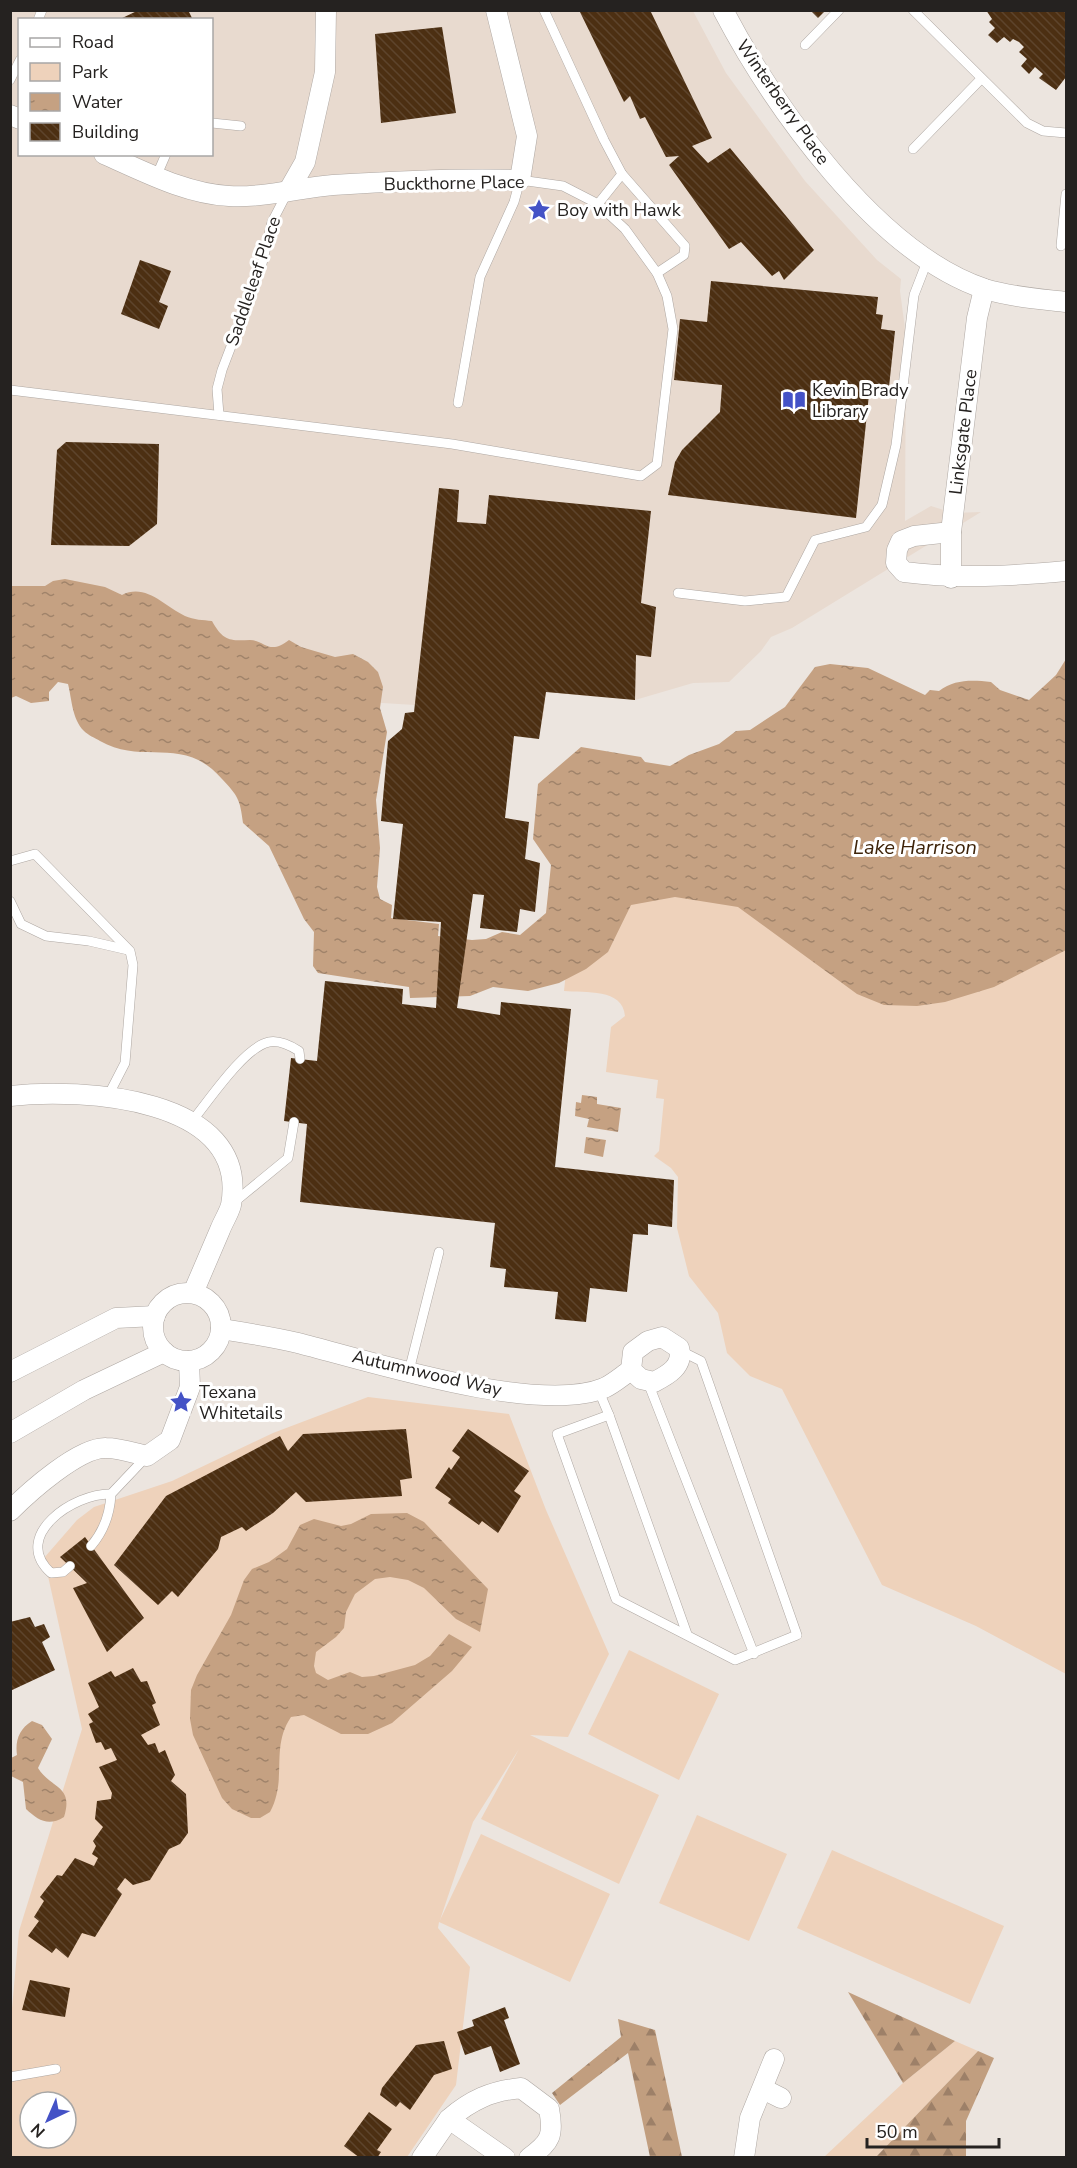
<svg xmlns="http://www.w3.org/2000/svg" width="1077" height="2168" font-family="'Nunito Sans',sans-serif">
<style>
.built{fill:#e8dacf;fill-rule:evenodd}
.green{fill:#eed2bb;fill-rule:evenodd}
.forest{fill:url(#forest-firs)}
.water{fill:url(#water-ripples)}
.building{fill:url(#building-back-hatch)}
.lines{fill:none;stroke-linecap:round;stroke-linejoin:round}
.lane-casing{stroke:#aea7a2;stroke-width:10}
.street-casing{stroke:#aea7a2;stroke-width:21}
.lane{stroke:#fff;stroke-width:9}
.street{stroke:#fff;stroke-width:20}
.labels{text-anchor:middle;stroke-width:6;stroke-linejoin:round;paint-order:stroke}
.street-label{font-size:18px;fill:#252220;stroke:#fff}
.poi-label{font-size:18px;fill:#252220;stroke:#fff;text-anchor:start}
.water-label{font-size:20px;font-style:italic;fill:#3d2309;stroke:#fff}
</style>
<defs>
<pattern id="forest-firs" width="22" height="20" patternUnits="userSpaceOnUse" patternTransform="scale(1.5)"><rect width="22" height="20" fill="#c19e7f"/><path d="M5 1l3.5 6h-7zM16 11l3.5 6h-7z" fill="#9d8068"/></pattern>
<pattern id="water-ripples" width="26" height="14" patternUnits="userSpaceOnUse" patternTransform="scale(1.5)"><rect width="26" height="14" fill="#c5a182"/><path d="M2 4q2-2 4 0t4 0M15 11q2-2 4 0t4 0" fill="none" stroke="#a0836a"/></pattern>
<pattern id="building-back-hatch" width="6" height="6" patternUnits="userSpaceOnUse" patternTransform="scale(1.5)"><rect width="6" height="6" fill="#4c2f12"/><path d="M-1 5l2 2M0 0l6 6M5-1l2 2" fill="none" stroke="#5d442c"/></pattern>
</defs>
<rect width="100%" height="100%" fill="#ece5df"/>
<!-- built -->
<path class="built" d="M11 11H693L726 73 805 181 877 260 901 279 900 291 906 336 905 521 931 506 953 513 981 512 792 628 771 637 761 651 729 682 693 683 635 700 546 692 543 719 415 705 266 696 11 657ZM20 20H212V154H20Z"/>
<!-- green -->
<g class="green">
<path d="M1066 795V1674L976 1626 882 1585 782 1389 750 1376 727 1353 718 1313 689 1276 677 1228 678 1177 671 1168 654 1156 659 1151 664 1099 656 1098 658 1080 606 1072 611 1027 625 1016C623 988 585 993 564 991L571 924 584 900Z"/>
<path d="M368 1397 509 1414 546 1510 609 1654 568 1737 530 1735 659 1795 619 1884 481 1819 519 1749 473 1822 440 1920 481 1834 610 1894 570 1982 439 1922 438 1928 470 1967 456 2085 407 2157 11 2158 10 2030 19 1931 82 1729 44 1558 77 1520 94 1507 172 1481 273 1433ZM30 2102H66V2138H30Z"/>
<path d="M629 1650 719 1694 679 1780 588 1734Z"/>
<path d="M697 1815 787 1854 749 1941 659 1903Z"/>
<path d="M832 1850 1004 1926 970 2004 797 1928Z"/>
<path d="M955 2041 978 2051 876 2157 823 2158 903 2083Z"/>
</g>
<!-- forest -->
<g class="forest">
<path d="M848 1992 955 2041 903 2083Z"/>
<path d="M618 2019 655 2030 682 2157H650L628 2053 560 2105 552 2093 621 2037Z"/>
<path d="M978 2051 994 2058 966 2121V2157H876Z"/>
</g>
<!-- water -->
<g class="water">
<path d="M65 579 105 587 122 595C146 583 164 606 185 616 194 620 203 620 212 621 223 641 230 641 250 640 265 640 269 656 289 640L301 647 335 657 353 654 368 662 378 672 383 687 380 708 387 732 376 800 380 848 377 887 380 899 392 905 391 918 439 924 438 936 472 940 486 939 502 932 520 935 546 913 551 865 533 839 538 784 581 747 641 757 645 762 670 766 689 755 719 744 736 731 750 730 785 707 815 667 830 664 868 668 925 695 930 690 939 691C955 679 972 680 991 682L1000 690 1029 700 1056 675 1066 659V950L994 987 945 1002 917 1006 884 1005 857 994 738 907 675 897 631 905 608 952 586 969 559 983 528 991 493 987 470 996 410 998 409 987 318 973 313 966 314 932 304 919 269 846 243 823C240 799 238 796 222 779 183 734 144 766 100 741 95 738 88 735 84 731 72 719 72 700 68 684L58 682 49 692V701L31 703 16 696 11 698 10 586H45L53 581Z"/>
<path d="M582 1095 597 1097V1104L621 1108 618 1132 587 1127 589 1119 575 1116 576 1102 581 1103Z"/>
<path d="M586 1137 606 1140 603 1157 584 1153Z"/>
<path d="M407 1513 424 1522 488 1589 480 1632 456 1619 424 1588 408 1580 390 1577 375 1579 355 1594 346 1612 344 1628 336 1637 316 1652 314 1666 316 1673 328 1680 350 1672 362 1677 374 1676 415 1665 430 1656 449 1634 472 1647 452 1671 392 1723 368 1734H341L304 1715 291 1717C270 1748 288 1779 270 1812L260 1818H251L232 1809 222 1798 193 1735 190 1719 191 1690 197 1675 231 1615 244 1580 252 1569 269 1562 287 1549 300 1525 314 1519 341 1526 351 1524 371 1514Z"/>
<path d="M32 1721 42 1725 52 1739 38 1768C51 1789 74 1785 64 1817 48 1827 38 1820 26 1809L23 1782 11 1776V1758L17 1755C15 1741 19 1729 32 1721Z"/>
</g>
<!-- building -->
<g class="building">
<path d="M139 10H188L193 20H118Z"/>
<path d="M579 10H650L712 138 692 146 708 163 730 148 814 250 784 280 779 271 772 276 741 242 729 249 669 165 679 156 666 157 645 117 640 119 630 96 624 102Z"/>
<path d="M810 10H826L818 18Z"/>
<path d="M986 10 1066 12V77L1056 90 1039 78 1043 74 1035 67 1029 74 1021 66 1027 59 1019 52 1024 47 1019 42 1013 39 1010 42 1004 37 997 43 988 35 995 28 989 22 992 19Z"/>
<path d="M442 27 456 113 381 123 375 34Z"/>
<path d="M140 260 171 271 159 302 168 306 159 329 121 314Z"/>
<path d="M711 281 878 297 876 314 883 315 881 329 895 331 889 387 870 385 856 518 668 495 675 462 682 450 720 412 722 385 674 380 680 319 707 322Z"/>
<path d="M66 442 159 444 157 524 129 546 51 545 57 450Z"/>
<path d="M439 488 459 490 457 522 486 524 489 495 651 511 641 603 656 607 651 657 636 655 635 700 546 692 539 739 514 736 505 818 529 822 525 859 540 863 535 912 520 909 517 932 480 928 484 895 473 894 457 1008 500 1015 501 1002 571 1009 555 1167 674 1180 672 1227 648 1224V1235L633 1234 627 1292 590 1288 586 1322 555 1319 558 1292 504 1287 506 1269 490 1267 495 1223 300 1202 307 1124 284 1121 291 1058 317 1061 325 981 403 989 402 1004 436 1008 441 922 393 919 403 824 381 821 388 741 402 729 405 713 414 712Z"/>
<path d="M406 1429 412 1478 400 1480 402 1496 306 1502 296 1492 273 1513 246 1531 242 1527 221 1537 218 1549 178 1597 172 1591 158 1605 114 1565 166 1496 280 1436 288 1451 303 1434Z"/>
<path d="M468 1429 529 1471 514 1491 521 1496 498 1533 482 1521 479 1525 448 1503 451 1499 435 1488 449 1467 451 1470 460 1457 452 1451Z"/>
<path d="M85 1537 144 1618 107 1652 73 1588 87 1583 60 1557Z"/>
<path d="M30 1617 35 1627 44 1624 50 1637 42 1642 55 1670 10 1691V1622Z"/>
<path d="M133 1668 141 1682 147 1681 156 1703 152 1705 160 1725 141 1735 148 1745 155 1743 159 1753 165 1750 175 1775 171 1781 186 1794 188 1833 180 1844 169 1849 150 1880 133 1885 125 1878 117 1889 122 1894 95 1937 82 1933 68 1958 56 1948 52 1953 28 1936 39 1921 34 1917 44 1901 40 1897 57 1875 62 1876 75 1858 94 1866 98 1858 92 1854 96 1846 93 1841 103 1827 95 1819 97 1801 111 1799 112 1793 99 1767 117 1760 111 1748 105 1750 101 1742 96 1743 89 1724 93 1722 88 1714 99 1707 88 1683 111 1671 115 1677Z"/>
<path d="M30 1980 70 1988 65 2017 22 2010Z"/>
<path d="M505 2007 509 2018 504 2020 520 2064 500 2072 491 2046 465 2055 457 2032 474 2026 472 2020Z"/>
<path d="M444 2041 452 2069 434 2075 410 2110 400 2102 396 2107 380 2095 382 2088 416 2045Z"/>
<path d="M369 2112 392 2129 377 2150 381 2152 377 2158H360L344 2146Z"/>
</g>
<g class="lines">
<!-- lane casing -->
<g class="lane-casing">
<g id="lane">
<path d="M544 10 604 140 622 174 598 204"/>
<path d="M913 10 1027 123 1043 131 1066 133"/>
<path d="M38 20 42 10"/>
<path d="M805 45 839 10"/>
<path d="M10 80 20 60"/>
<path d="M212 123 241 126"/>
<path d="M913 149 981 79"/>
<path d="M622 174 685 246 684 255 657 273"/>
<path d="M156 177 166 154"/>
<path d="M1061 246 1066 194"/>
<path d="M10 390 452 444 641 476 657 464 673 329 667 296 657 273 625 229 598 204 563 186 520 180 514 202 480 277 458 403"/>
<path d="M219 415 217 389 222 370 261 268 272 222 287 193"/>
<path d="M678 593 745 601 786 597 815 540 866 527 882 505 896 445 914 295 928 259"/>
<path d="M10 861 35 854 130 951 133 965 125 1063 108 1096"/>
<path d="M10 901 21 924 46 936 89 941 128 950"/>
<path d="M192 1121C208 1102 244 1047 269 1042 279 1040 291 1046 299 1051L300 1059"/>
<path d="M232 1204 288 1158 294 1122"/>
<path d="M409 1371 439 1252"/>
<path d="M647 1380 754 1654"/>
<path d="M598 1389 609 1415 557 1434 616 1599 735 1660 797 1635 701 1361 681 1351"/>
<path d="M609 1415 687 1634"/>
<path d="M91 1546C104 1531 110 1513 111 1494L147 1456"/>
<path d="M70 1566 63 1572 51 1573C10 1536 74 1493 111 1494"/>
<path d="M10 2077 56 2069"/>
</g>
</g>
<!-- street casing -->
<g class="street-casing">
<g id="street">
<path d="M723 10C774 107 877 253 985 289 1011 297 1040 299 1066 302"/>
<path d="M10 115 20 119"/>
<path d="M104 154C143 171 186 194 229 196 263 198 299 188 333 185 395 181 458 178 520 180L527 136 496 10"/>
<path d="M289 190 305 162 325 72 326 10"/>
<path d="M951 532 914 536 901 541 897 550 896 563 904 572C959 579 1011 576 1066 571"/>
<path d="M951 578V532L977 318 984 289"/>
<path d="M10 1096C80 1088 251 1096 231 1205 229 1213 223 1222 220 1230 211 1251 202 1272 193 1293"/>
<circle cx="187" cy="1327" r="34"/>
<path d="M221 1329C247 1333 273 1337 298 1343 369 1361 537 1415 604 1388 613 1384 622 1376 631 1370"/>
<path d="M662 1337 679 1348C684 1366 668 1375 654 1382L641 1379 631 1370 633 1352 648 1341Z"/>
<path d="M10 1372 116 1318 155 1316"/>
<path d="M10 1433 84 1390 164 1352"/>
<path d="M10 1511C29 1492 79 1447 106 1448 119 1448 134 1453 147 1456L170 1440 190 1387 189 1361"/>
<path d="M763 2089 781 2098"/>
<path d="M422 2158 449 2119"/>
<path d="M505 2158 449 2119C471 2100 491 2091 521 2088L549 2109C554 2135 551 2142 529 2158"/>
<path d="M744 2158 750 2118 774 2059"/>
</g>
</g>
<!-- lane -->
<use href="#lane" class="lane"/>
<!-- street -->
<use href="#street" class="street"/>
</g>
<!-- icons -->
<defs>
<g id="sight-bare" transform="scale(1.8)"><path d="M0-6L1.8-2.2L6-1.7L2.9 1.2L3.7 5.4L0 3.3L-3.7 5.4L-2.9 1.2L-6-1.7L-1.8-2.2Z" fill="#4452c6" stroke="#fff" stroke-width="2.5" paint-order="stroke"/></g>
<g id="library-bare" transform="scale(1.8)"><path d="M-6-4Q-3-5.5-.7-3.5V5Q-3 3-6 4ZM6-4Q3-5.5 .7-3.5V5Q3 3 6 4Z" fill="#4452c6" stroke="#fff" stroke-width="2.5" paint-order="stroke"/></g>
</defs>
<g fill-rule="evenodd">
<use href="#sight-bare" x="539" y="210"/>
<use href="#library-bare" x="794" y="400"/>
<use href="#sight-bare" x="181" y="1402"/>
</g>
<g class="labels">
<!-- street labels -->
<g class="street-label">
<text transform="translate(783 102) rotate(55)" y="6">Winterberry Place</text>
<text transform="translate(454 183) rotate(-1)" y="6">Buckthorne Place</text>
<text transform="translate(253 281) rotate(-71)" y="6">Saddleleaf Place</text>
<text transform="translate(963 432) rotate(-83)" y="6">Linksgate Place</text>
<text transform="translate(427 1373) rotate(13)" y="6">Autumnwood Way</text>
</g>
<!-- poi labels -->
<g class="poi-label">
<text x="557" y="216">Boy with Hawk</text>
<text x="812" y="396">Kevin Brady<tspan x="812" dy="21">Library</tspan></text>
<text x="199" y="1398">Texana<tspan x="199" dy="21">Whitetails</tspan></text>
</g>
<!-- water labels -->
<g class="water-label">
<text x="915" y="854">Lake Harrison</text>
</g>
</g>
<!-- border -->
<rect width="1077" height="2168" fill="none" stroke="#252220" stroke-width="24"/>
<!-- legend -->
<rect x="18" y="18" width="195" height="138" fill="#ffffff" stroke="#a8a7a6" stroke-width="1.5"/>
<rect x="30" y="38" width="30" height="9" fill="#ffffff" stroke="#a8a7a6" stroke-width="1.5"/>
<text x="72" y="48" font-size="18" fill="#252220">Road</text>
<rect x="30" y="63" width="30" height="18" fill="#eed2bb" stroke="#a8a7a6" stroke-width="1.5"/>
<text x="72" y="78" font-size="18" fill="#252220">Park</text>
<rect x="30" y="93" width="30" height="18" fill="url(#water-ripples)" stroke="#a8a7a6" stroke-width="1.5"/>
<text x="72" y="108" font-size="18" fill="#252220">Water</text>
<rect x="30" y="123" width="30" height="18" fill="url(#building-back-hatch)" stroke="#a8a7a6" stroke-width="1.5"/>
<text x="72" y="138" font-size="18" fill="#252220">Building</text>
<!-- north arrow -->
<g transform="translate(48 2120) rotate(224)"><circle r="28" fill="#ffffff" stroke="#a8a7a6" stroke-width="1.5"/>
<path d="M0-4.5L10 22L0 15L-10 22Z" fill="#4452c6"/>
<text y="-9" font-size="16" font-weight="bold" text-anchor="middle" fill="#252220">N</text>
</g>
<!-- scale -->
<path d="M867 2138v9h132v-9" fill="none" stroke="#252220" stroke-width="3"/>
<text x="876" y="2138" font-size="18" fill="#252220" stroke="#ffffff" stroke-width="4.5" paint-order="stroke">50 m</text>
</svg>
